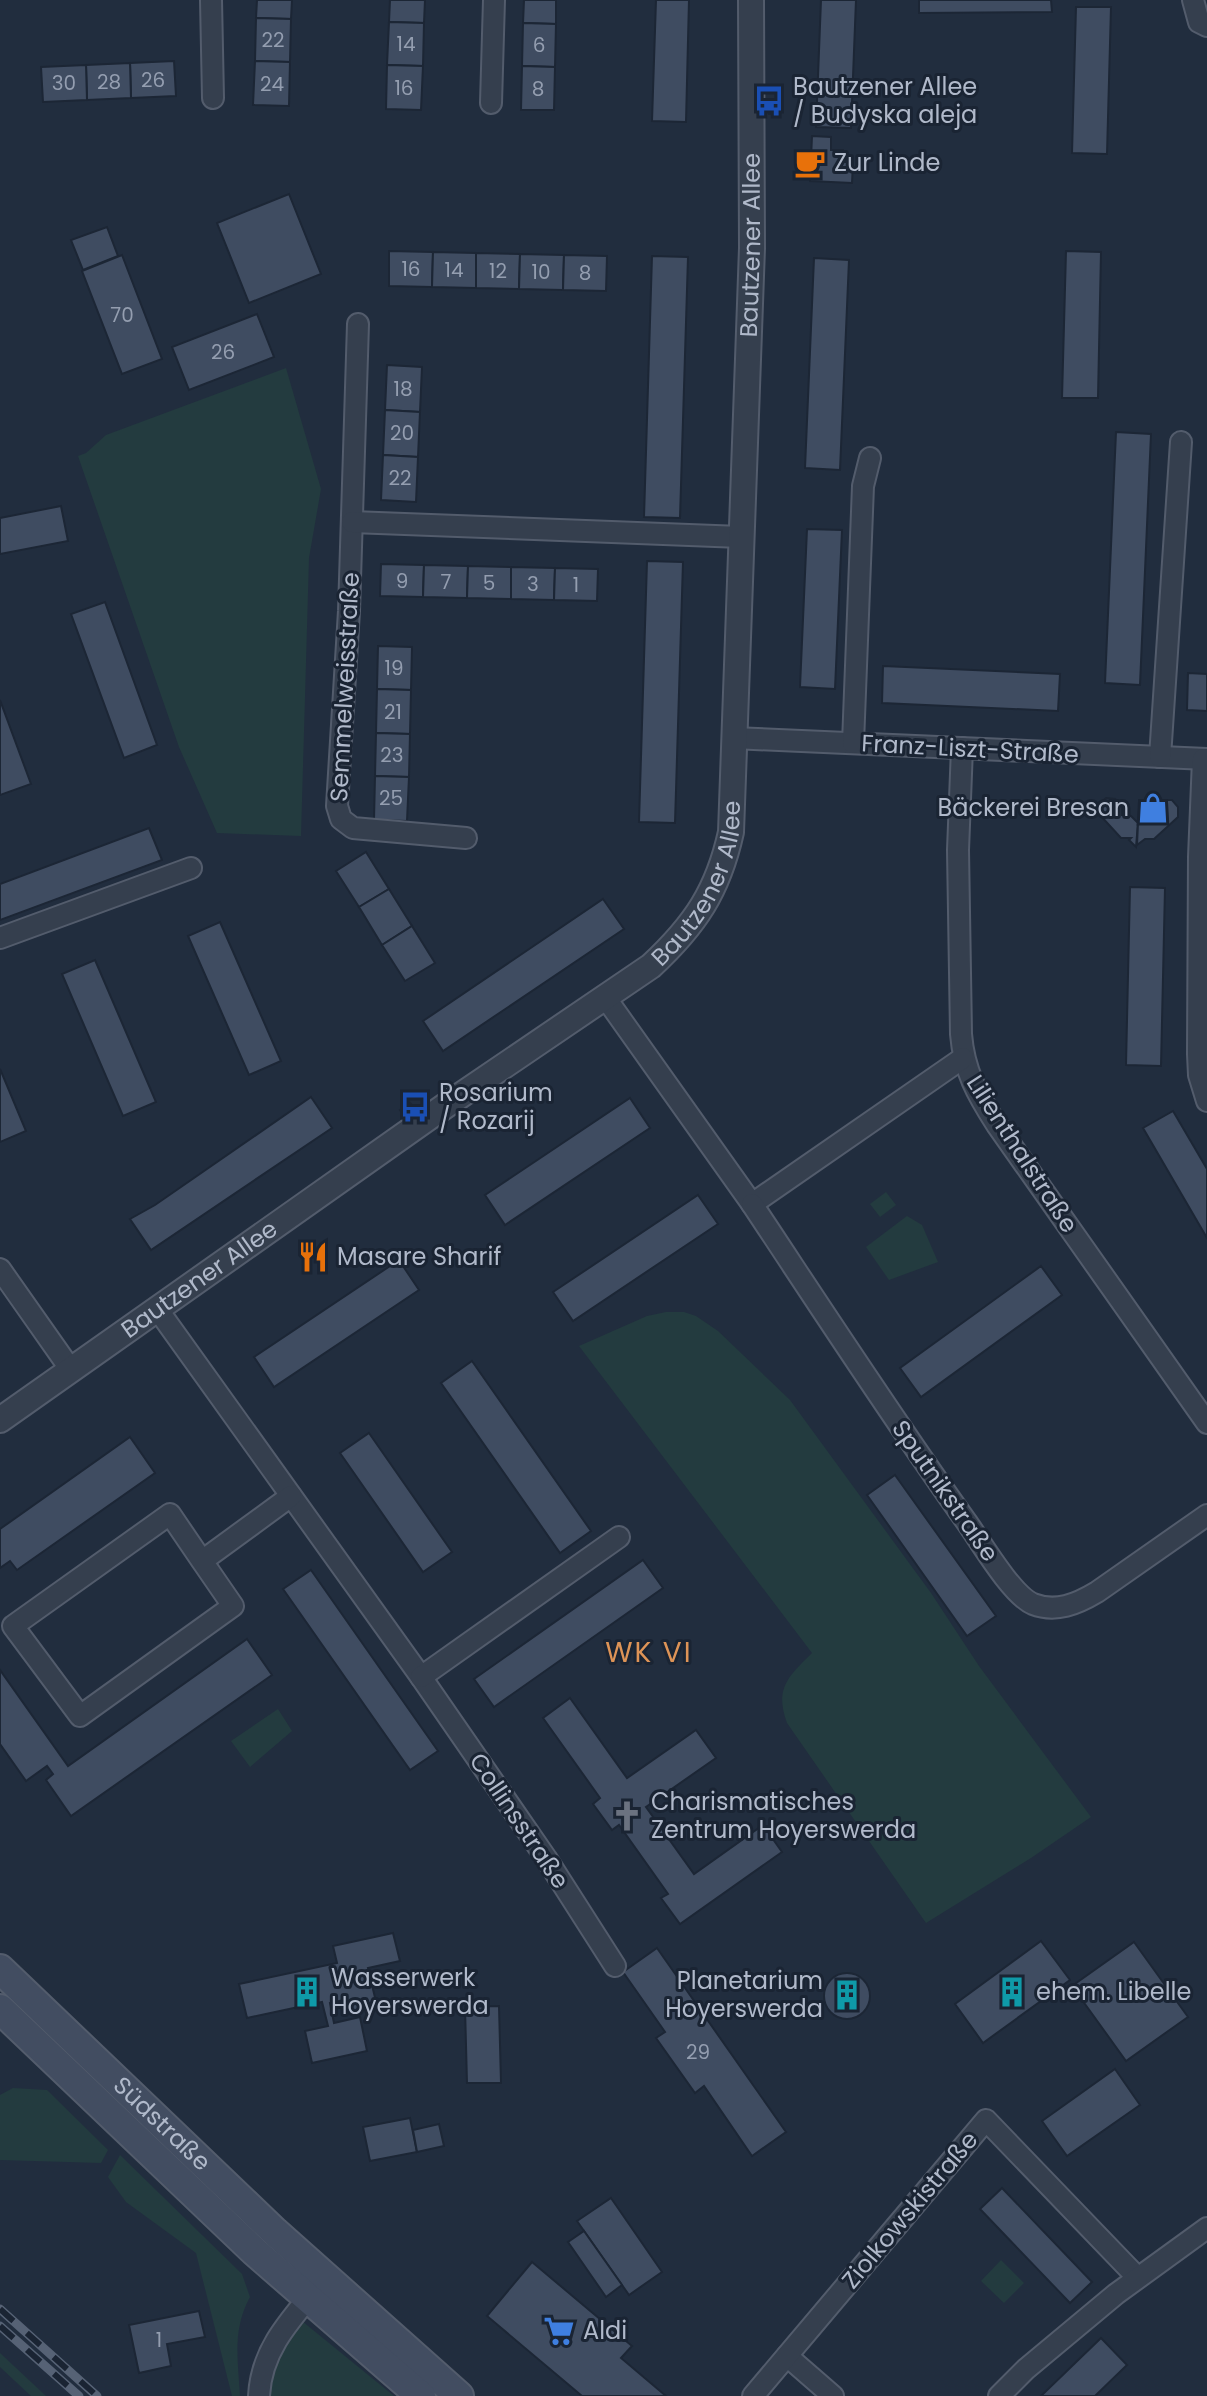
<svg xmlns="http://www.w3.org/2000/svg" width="1207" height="2396" font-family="Poppins,sans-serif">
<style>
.green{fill:#233b3f}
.building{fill:#3f4c61;stroke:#1c2635;stroke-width:2}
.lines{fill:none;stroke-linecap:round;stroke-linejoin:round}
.minor-casing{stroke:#535c6c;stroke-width:24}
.tertiary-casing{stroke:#535c6c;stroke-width:28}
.secondary-casing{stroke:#535c6c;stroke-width:32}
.minor{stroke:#353f4e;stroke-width:20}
.tertiary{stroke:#353f4e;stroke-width:24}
.secondary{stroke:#424d61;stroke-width:28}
.rail-casing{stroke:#566275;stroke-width:9}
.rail{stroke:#1a2433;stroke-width:6;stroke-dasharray:18;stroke-linecap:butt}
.labels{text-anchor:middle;stroke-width:6;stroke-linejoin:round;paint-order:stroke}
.number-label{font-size:20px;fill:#949eb0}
.poi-label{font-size:24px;fill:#b0b9ca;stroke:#1a2433;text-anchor:start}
.street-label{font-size:24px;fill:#b0b9ca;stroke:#1a2433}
.quarter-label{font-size:28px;letter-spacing:2px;fill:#de9457;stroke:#1a2433}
</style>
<rect width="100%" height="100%" fill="#212d3e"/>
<!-- green -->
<g class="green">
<path d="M286 368 321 489 309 558 301 836 217 833 179 747 78 456 86 453 106 435Z"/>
<path d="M886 1192 896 1205 880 1217 870 1204Z"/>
<path d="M907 1216 922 1225 938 1262 889 1280 866 1247Z"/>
<path d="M666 1312H684L696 1316 718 1331 790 1400 931 1593 979 1666 1091 1817 1031 1858 926 1923 787 1723C774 1688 789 1676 812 1653L579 1346 647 1316Z"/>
<path d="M278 1709 292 1731 250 1767 231 1741Z"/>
<path d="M13 2088 47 2090 108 2150 101 2163 0 2160V2095Z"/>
<path d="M120 2155 242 2274 250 2297C232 2330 238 2360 240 2396H232L196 2253 126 2202 108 2177Z"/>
<path d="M1001 2260 1024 2283 1004 2303 981 2281Z"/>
<path d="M297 2317 394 2396H265L267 2383Z"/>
<path d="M0 2353 46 2396H31L0 2367Z"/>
</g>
<!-- building -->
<g class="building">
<path d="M257 0H292L291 19 256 18Z"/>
<path d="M390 0H425L424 23 389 22Z"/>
<path d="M524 0H556V24L523 23Z"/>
<path d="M656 0H689L686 122 652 121Z"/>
<path d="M821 0H856L851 128 816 127Z"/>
<path d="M919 0H1051L1052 12 919 13Z"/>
<path d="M1076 7H1111L1107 154 1072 153Z"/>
<path d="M256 18 291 19 290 62 255 61Z"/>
<path d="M389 22 424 23 423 66 387 65Z"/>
<path d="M523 23 556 24 555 67 522 66Z"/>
<path d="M174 61 176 96 131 98 130 63Z"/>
<path d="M255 61 290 62 289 106 253 105Z"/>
<path d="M130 63 131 98 87 100 86 65Z"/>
<path d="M86 65 87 100 43 102 41 67Z"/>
<path d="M387 65 423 66 421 110 386 109Z"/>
<path d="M522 66 555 67 554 110H521Z"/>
<path d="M769 103H775L774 114H769Z"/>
<path d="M812 136 831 137V150H843V162H853L852 183 810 181Z"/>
<path d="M289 194 321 274 249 303 217 223Z"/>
<path d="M107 227 118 256 83 270 71 240Z"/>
<path d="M389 251 433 252 432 287 389 286Z"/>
<path d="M1066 251 1101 252 1098 398H1062Z"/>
<path d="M433 252 476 253V288L432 287Z"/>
<path d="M476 253 520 254 519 289 476 288Z"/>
<path d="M520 254 564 255 563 290 519 289Z"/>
<path d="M122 255 162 359 122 374 82 271Z"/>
<path d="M564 255 607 256 606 291 563 290Z"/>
<path d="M652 256 688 257 680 518 644 517Z"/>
<path d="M814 258 849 260 840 470 805 468Z"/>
<path d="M257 314 274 357 189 390 172 347Z"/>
<path d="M387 365 422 367 420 412 385 410Z"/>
<path d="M385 410 420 412 418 457 383 455Z"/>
<path d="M1116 432 1151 434 1140 685 1105 683Z"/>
<path d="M383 455 418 457 416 502 381 500Z"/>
<path d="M61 506 68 541 0 554V518Z"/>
<path d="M807 529 842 530 835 689 800 687Z"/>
<path d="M647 561 683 562 675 823 639 822Z"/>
<path d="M381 564 424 565 423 597 380 596Z"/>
<path d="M424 565 468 566 467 598 423 597Z"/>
<path d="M468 566 511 567V599L467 598Z"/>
<path d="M511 567 555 568 554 600 511 599Z"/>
<path d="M555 568 598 569 597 601 554 600Z"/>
<path d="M105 602 157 745 124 758 71 614Z"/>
<path d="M378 646 412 647 411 690 377 689Z"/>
<path d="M883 666 1060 674 1058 711 882 703Z"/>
<path d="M1188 673 1207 674V711L1187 710Z"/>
<path d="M377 689 411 690 410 734 376 733Z"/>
<path d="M0 700 31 784 0 795Z"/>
<path d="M376 733 410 734 409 777 375 776Z"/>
<path d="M375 776 409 777 407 821 374 820Z"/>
<path d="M1106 798 1115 799 1122 806V815L1131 816 1138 823 1136 847 1129 840 1131 838H1121L1099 814V805Z"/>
<path d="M1162 800H1172L1178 807V817L1154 839H1145L1137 845 1138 823 1145 816H1155L1156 807Z"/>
<path d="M149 828 162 860 0 920V884Z"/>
<path d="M366 852 389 889 359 907 336 871Z"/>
<path d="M1130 887 1165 888 1161 1066 1126 1065Z"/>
<path d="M389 889 412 926 382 945 359 907Z"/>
<path d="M603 899 624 929 443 1051 423 1021Z"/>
<path d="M220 922 281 1061 249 1075 188 936Z"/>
<path d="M412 926 435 963 405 981 382 945Z"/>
<path d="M95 960 156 1102 123 1116 62 974Z"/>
<path d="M0 1069 26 1131 0 1142Z"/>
<path d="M311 1097 332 1128 151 1250 130 1219 155 1205Z"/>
<path d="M630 1098 650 1128 505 1225 485 1195Z"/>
<path d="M410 1103 414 1107 403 1115 400 1110Z"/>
<path d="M1173 1111 1207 1169V1238L1143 1128Z"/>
<path d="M698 1195 718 1224 573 1321 553 1292Z"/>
<path d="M399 1260 419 1290 274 1387 254 1357Z"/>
<path d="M1041 1266 1062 1295 921 1397 900 1368Z"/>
<path d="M472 1361 591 1531 560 1553 441 1383Z"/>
<path d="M369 1433 452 1552 423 1572 340 1453Z"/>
<path d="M130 1437 155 1473 17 1570 10 1561 0 1568V1529Z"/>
<path d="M895 1475 996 1616 967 1636 867 1495Z"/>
<path d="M643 1560 663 1588 494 1707 474 1679Z"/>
<path d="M311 1570 438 1751 410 1770 283 1589Z"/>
<path d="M247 1639 272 1675 71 1816 46 1780 53 1774 47 1766 26 1781 0 1744V1670L68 1766Z"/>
<path d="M570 1698 627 1778 696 1730 716 1758 646 1807 694 1874 763 1825 782 1852 680 1924 661 1898 668 1894 619 1825 612 1830 593 1804 600 1798 543 1718Z"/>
<path d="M393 1933 400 1961 368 1968 377 2006 346 2012 344 2000 330 2003 334 2023 360 2017 367 2051 312 2063 305 2031 328 2026 322 2002 247 2018 239 1984 337 1963 333 1946Z"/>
<path d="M1041 1941 1070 1980 983 2043 955 2004Z"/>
<path d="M1134 1942 1188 2017 1126 2061 1072 1986Z"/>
<path d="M657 1948 786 2132 752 2156 704 2086 695 2093 656 2038 665 2032 623 1972Z"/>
<circle cx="847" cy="1996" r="23"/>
<path d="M499 2006 501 2083H467L465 2007Z"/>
<path d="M1115 2069 1140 2105 1067 2156 1042 2121Z"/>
<path d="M410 2118 417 2152 370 2161 363 2127Z"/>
<path d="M439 2124 444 2146 417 2152 413 2130Z"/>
<path d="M1002 2188 1092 2282 1070 2303 980 2209Z"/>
<path d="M611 2198 662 2272 629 2295 577 2221Z"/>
<path d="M584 2231 622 2285 606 2297 568 2242Z"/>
<path d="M532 2262 632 2346 621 2358 666 2396H582L487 2316Z"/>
<path d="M199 2311 205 2337 167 2344 171 2366 139 2373 129 2325Z"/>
<path d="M1101 2338 1127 2365 1095 2396H1041Z"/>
</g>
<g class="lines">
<!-- minor casing -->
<g class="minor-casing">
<g id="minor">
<path d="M211 0 213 98"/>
<path d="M1193 0 1199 22 1207 26"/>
<path d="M491 103 494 0"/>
<path d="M358 324 349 611 337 806 341 819 353 828 466 838"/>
<path d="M352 522 741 537"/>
<path d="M733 738 1207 759"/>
<path d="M853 743 863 486 870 458"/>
<path d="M962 748 958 850 961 1034C964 1071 977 1094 997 1125L1207 1423"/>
<path d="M1160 757 1181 442"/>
<path d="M1203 759 1199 857 1198 1054 1199 1075 1207 1101"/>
<path d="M0 938 191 868"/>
<path d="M605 997 752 1204 963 1058"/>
<path d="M752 1204C823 1311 893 1419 968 1524 982 1544 1012 1595 1033 1604 1056 1613 1077 1604 1097 1592L1207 1515"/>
<path d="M0 1269 71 1370"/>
<path d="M158 1310 421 1677 546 1858 615 1966"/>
<path d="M202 1561 233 1606 80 1716 13 1626 170 1514 202 1561 291 1496"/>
<path d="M421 1677 619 1537"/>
<path d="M787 2356 833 2396"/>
<path d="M259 2396C261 2352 288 2322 316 2289"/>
<path d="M753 2396 986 2120 1137 2277"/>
<path d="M999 2396 1026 2369 1116 2294 1207 2228"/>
</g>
</g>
<!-- tertiary casing -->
<g class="tertiary-casing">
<g id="tertiary">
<path id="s1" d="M0 1420 445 1106 651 966C695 925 718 891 731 832L752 248 751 0"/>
</g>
</g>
<!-- secondary casing -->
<g class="secondary-casing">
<g id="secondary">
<path id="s2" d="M0 1969 275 2232 459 2396"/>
<path d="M0 2009 255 2252 421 2396"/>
</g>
</g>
<!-- minor -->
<use href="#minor" class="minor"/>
<!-- tertiary -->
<use href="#tertiary" class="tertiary"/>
<!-- secondary -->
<use href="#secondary" class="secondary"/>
<!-- rail casing -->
<g class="rail-casing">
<g id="rail">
<path d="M0 2309 97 2396"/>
<path d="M0 2326 79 2396"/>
</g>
</g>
<!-- rail -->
<use href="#rail" class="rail"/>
</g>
<!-- icons -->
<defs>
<g id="bus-bare" transform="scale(2.4)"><path d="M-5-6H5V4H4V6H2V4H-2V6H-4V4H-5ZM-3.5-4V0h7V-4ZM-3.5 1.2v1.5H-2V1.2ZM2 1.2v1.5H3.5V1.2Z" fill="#1a4fb4" stroke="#1a2433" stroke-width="2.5" paint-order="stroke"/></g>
<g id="cafe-bare" transform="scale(2.4)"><path d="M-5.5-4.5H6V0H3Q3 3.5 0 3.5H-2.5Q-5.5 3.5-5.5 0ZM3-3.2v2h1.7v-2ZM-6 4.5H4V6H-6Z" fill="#e8710a" stroke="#1a2433" stroke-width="2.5" paint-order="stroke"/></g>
<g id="shop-bare" transform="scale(2.4)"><path d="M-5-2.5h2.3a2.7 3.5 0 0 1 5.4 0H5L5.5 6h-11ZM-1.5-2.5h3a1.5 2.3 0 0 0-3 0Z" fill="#3f7fe0" stroke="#1a2433" stroke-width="2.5" paint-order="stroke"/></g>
<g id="restaurant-bare" transform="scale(2.4)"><path d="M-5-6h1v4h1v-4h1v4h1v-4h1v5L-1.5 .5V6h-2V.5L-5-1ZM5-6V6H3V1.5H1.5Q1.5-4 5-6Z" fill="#e8710a" stroke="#1a2433" stroke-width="2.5" paint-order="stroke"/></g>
<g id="church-bare" transform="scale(2.4)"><path d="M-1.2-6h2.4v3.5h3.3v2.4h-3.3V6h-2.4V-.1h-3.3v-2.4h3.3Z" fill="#6b7280" stroke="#1a2433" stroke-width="2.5" paint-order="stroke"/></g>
<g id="building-bare" transform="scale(2.4)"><path d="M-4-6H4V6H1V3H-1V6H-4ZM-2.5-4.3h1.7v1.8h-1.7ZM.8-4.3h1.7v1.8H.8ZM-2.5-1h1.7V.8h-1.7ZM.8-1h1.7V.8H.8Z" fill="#0f9aa8" stroke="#1a2433" stroke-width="2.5" paint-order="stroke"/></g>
<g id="supermarket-bare" transform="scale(2.4)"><path d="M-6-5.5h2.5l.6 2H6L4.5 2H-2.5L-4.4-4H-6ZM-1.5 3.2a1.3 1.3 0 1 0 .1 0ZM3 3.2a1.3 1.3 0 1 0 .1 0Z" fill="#3f7fe0" stroke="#1a2433" stroke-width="2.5" paint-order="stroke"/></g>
</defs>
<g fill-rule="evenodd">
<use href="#bus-bare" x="769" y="101"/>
<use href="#cafe-bare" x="810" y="163"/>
<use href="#shop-bare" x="1153" y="808"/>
<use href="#bus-bare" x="415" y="1107"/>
<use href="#restaurant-bare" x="313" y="1257"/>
<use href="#church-bare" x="627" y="1816"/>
<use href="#building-bare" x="307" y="1992"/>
<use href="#building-bare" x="1012" y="1992"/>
<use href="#building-bare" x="847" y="1995"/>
<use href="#supermarket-bare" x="559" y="2331"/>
</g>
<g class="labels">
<!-- number labels -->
<g class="number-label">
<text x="273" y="47">22</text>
<text x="406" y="51">14</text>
<text x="539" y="52">6</text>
<text x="153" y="87">26</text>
<text x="109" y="89">28</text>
<text x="64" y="90">30</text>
<text x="272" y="91">24</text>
<text x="404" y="95">16</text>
<text x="538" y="96">8</text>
<text x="411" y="276">16</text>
<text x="454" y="277">14</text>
<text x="498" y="278">12</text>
<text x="541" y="279">10</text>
<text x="585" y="280">8</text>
<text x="122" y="322">70</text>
<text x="223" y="359">26</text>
<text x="403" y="396">18</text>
<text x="402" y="440">20</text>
<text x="400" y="485">22</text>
<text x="402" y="588">9</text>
<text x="446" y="589">7</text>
<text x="489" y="590">5</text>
<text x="533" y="591">3</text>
<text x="576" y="592">1</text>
<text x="394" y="675">19</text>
<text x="393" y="719">21</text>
<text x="392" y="762">23</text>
<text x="391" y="805">25</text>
<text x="698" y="2059">29</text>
<text x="159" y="2347">1</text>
</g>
<!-- poi labels -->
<g class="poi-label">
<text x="793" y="95">Bautzener Allee<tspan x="793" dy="28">/ Budyska aleja</tspan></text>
<text x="834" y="171">Zur Linde</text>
<text x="1129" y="816" text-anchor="end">Bäckerei Bresan</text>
<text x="439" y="1101">Rosarium<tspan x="439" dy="28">/ Rozarij</tspan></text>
<text x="337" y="1265">Masare Sharif</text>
<text x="651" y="1810">Charismatisches<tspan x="651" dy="28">Zentrum Hoyerswerda</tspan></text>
<text x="331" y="1986">Wasserwerk<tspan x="331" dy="28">Hoyerswerda</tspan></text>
<text x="823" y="1989" text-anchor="end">Planetarium<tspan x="823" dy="28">Hoyerswerda</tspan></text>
<text x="1036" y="2000">ehem. Libelle</text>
<text x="583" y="2339">Aldi</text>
</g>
<!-- street labels -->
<g class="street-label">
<text dy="8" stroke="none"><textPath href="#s1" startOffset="1540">Bautzener Allee</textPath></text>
<text transform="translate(345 687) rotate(-87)" y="8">Semmelweisstraße</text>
<text transform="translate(970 749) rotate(3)" y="8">Franz-Liszt-Straße</text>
<text dy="8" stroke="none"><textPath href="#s1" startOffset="892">Bautzener Allee</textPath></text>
<text transform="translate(1022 1154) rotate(57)" y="8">Lilienthalstraße</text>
<text dy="8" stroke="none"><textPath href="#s1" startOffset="244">Bautzener Allee</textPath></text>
<text transform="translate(945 1491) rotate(55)" y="8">Sputnikstraße</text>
<text transform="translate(519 1821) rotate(56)" y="8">Collinsstraße</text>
<text dy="8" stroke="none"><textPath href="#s2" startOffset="224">Südstraße</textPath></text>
<text transform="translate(910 2210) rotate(-50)" y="8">Ziolkowskistraße</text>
</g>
<!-- quarter labels -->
<g class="quarter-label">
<text x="649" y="1662">WK VI</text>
</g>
</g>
</svg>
